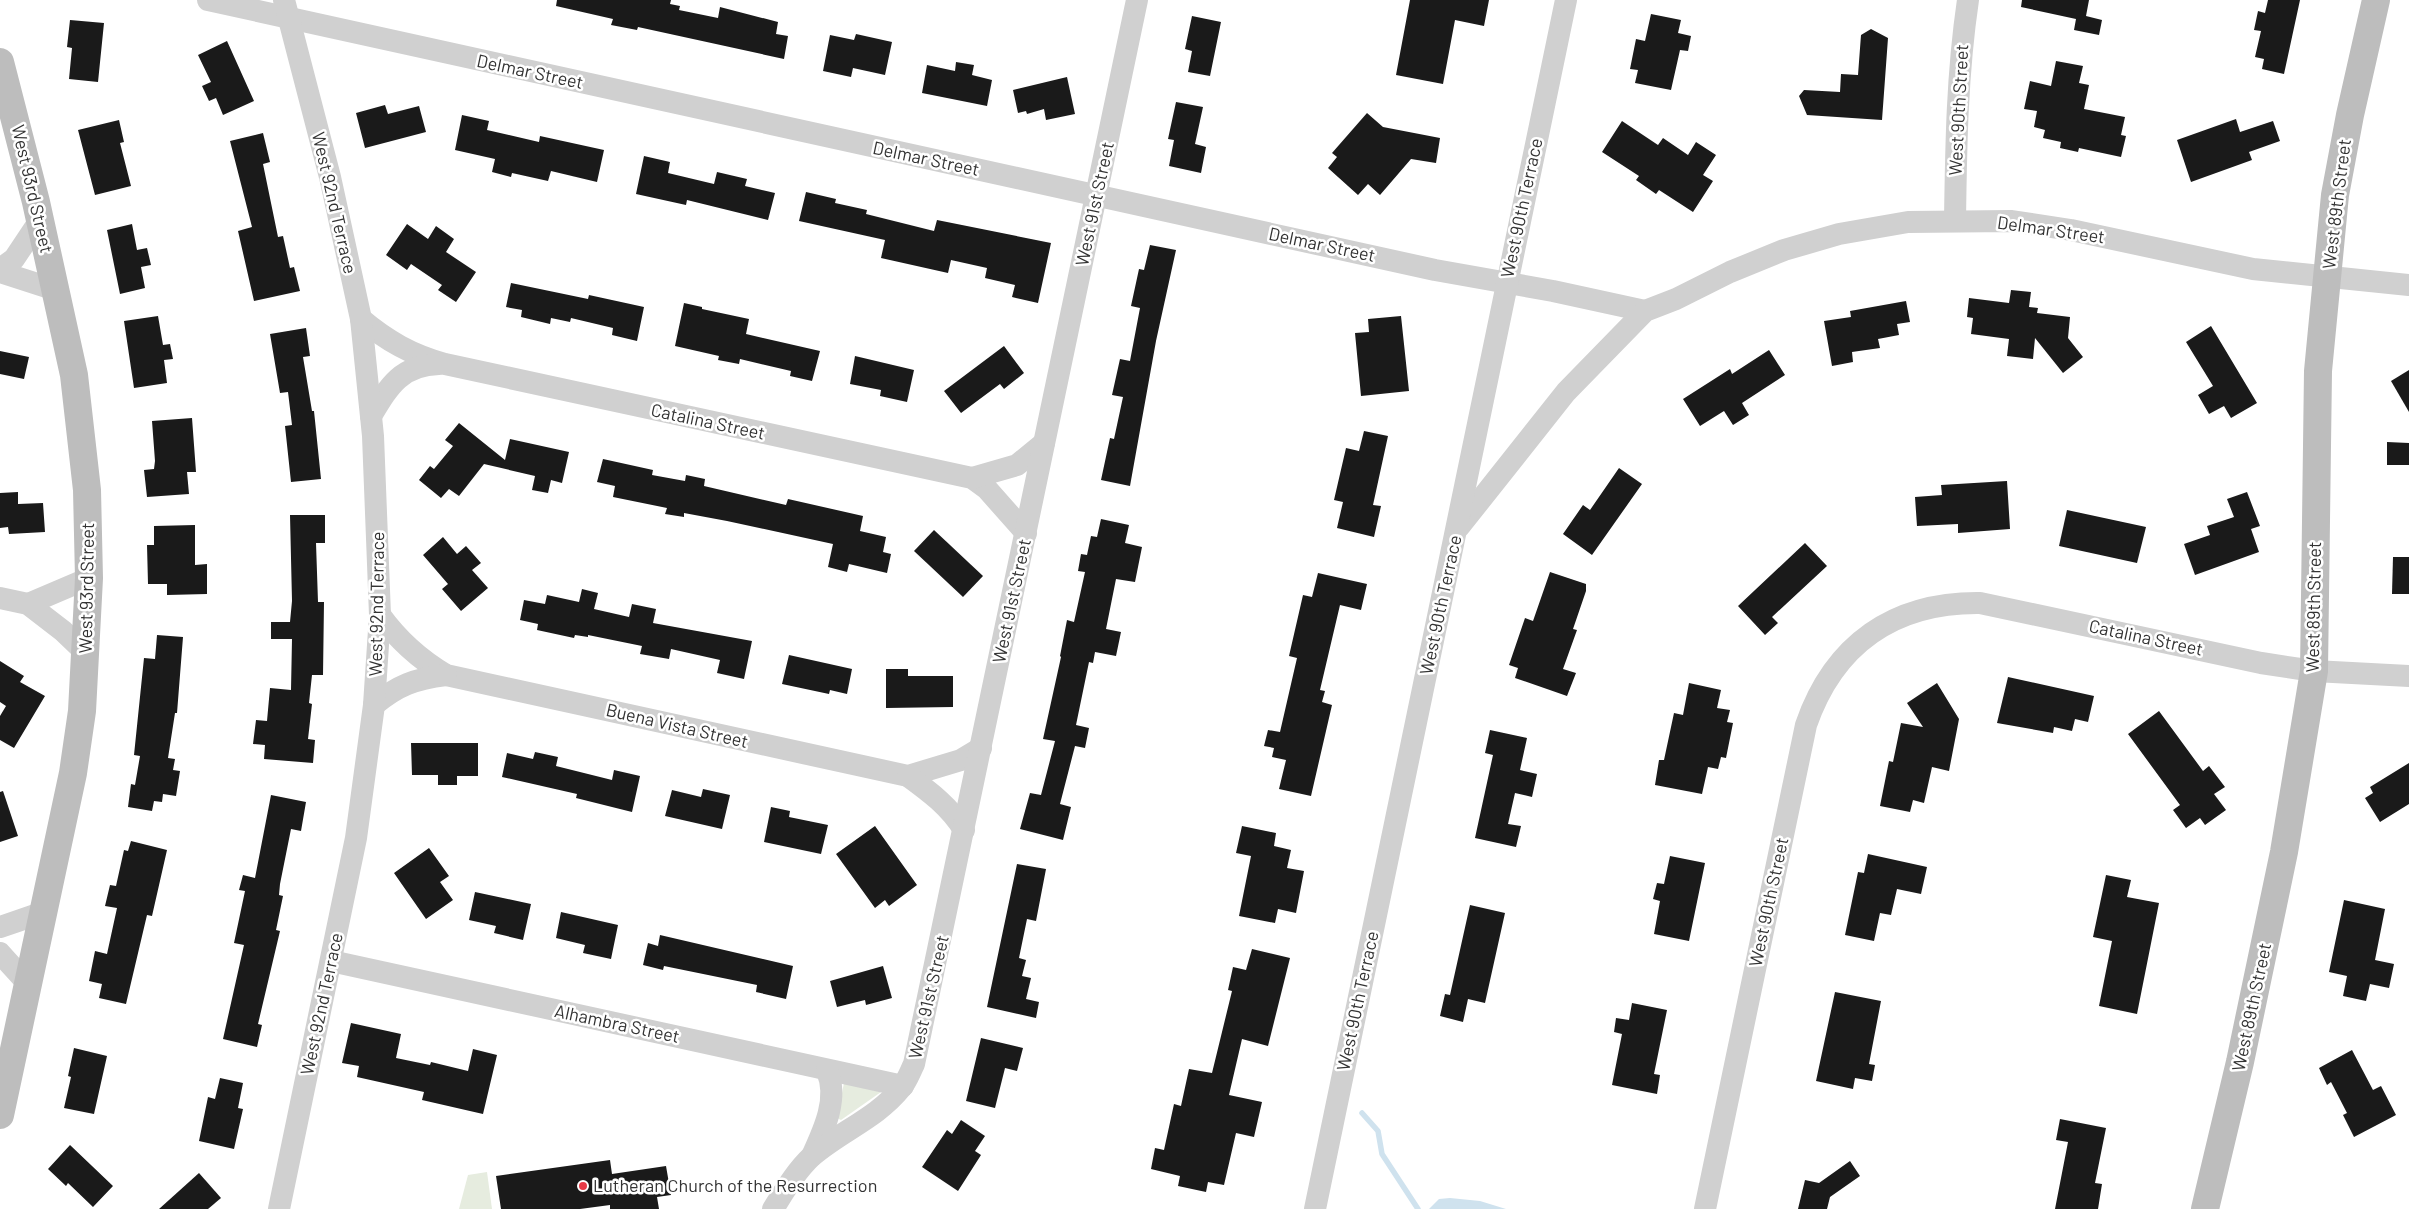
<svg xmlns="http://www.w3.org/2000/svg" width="2409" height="1209" font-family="Barlow,sans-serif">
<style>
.green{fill:#e6ecdf}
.water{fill:#cfe2ee}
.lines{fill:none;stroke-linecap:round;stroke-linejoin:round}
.stream{stroke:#cfe2ee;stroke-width:5.5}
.building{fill:#1a1a1a}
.street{stroke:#d0d0d0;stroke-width:22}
.secondary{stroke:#bdbdbd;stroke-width:28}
.poi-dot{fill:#e63946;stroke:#fff;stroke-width:2}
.labels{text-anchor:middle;stroke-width:5;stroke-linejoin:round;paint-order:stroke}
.street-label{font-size:18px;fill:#333;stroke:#fff}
.poi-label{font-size:18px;fill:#333;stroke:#fff;text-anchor:start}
</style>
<rect width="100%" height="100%" fill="#fff"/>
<!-- green -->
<g class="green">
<path d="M844 1083 881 1092 841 1120 837 1118Z"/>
<path d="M487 1172 492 1209H459L468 1175Z"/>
</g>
<!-- water -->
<path class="water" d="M1450 1198 1480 1201 1506 1209H1429L1439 1199Z"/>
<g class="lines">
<!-- stream -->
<path class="stream" d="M1362 1113 1378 1131 1382 1154 1418 1209"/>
</g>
<!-- building -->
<g class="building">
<path d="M557 0H671L670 4 680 6 679 10 718 18 720 7 778 22 776 34 788 36 784 59 638 27 637 30 611 25 613 19 556 6Z"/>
<path d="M1410 0H1489L1484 26 1455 20 1443 84 1396 75Z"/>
<path d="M2022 0H2089L2086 16 2102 20 2099 35 2074 30 2076 19 2021 7Z"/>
<path d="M2268 0H2300L2284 74 2262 69 2264 59 2255 57 2261 31 2254 30 2258 11 2265 13Z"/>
<path d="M1651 14 1681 20 1678 33 1691 36 1688 51 1680 50 1671 90 1635 83 1638 70 1630 69 1636 39 1645 41Z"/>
<path d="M1192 16 1221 22 1210 76 1188 72 1192 51 1185 49Z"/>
<path d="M70 20 104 23 98 82 69 79 72 48 67 47Z"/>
<path d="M1871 29 1888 38 1882 120 1807 115 1799 96 1804 90 1840 92 1841 74 1858 75 1861 35Z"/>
<path d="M856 34 892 42 885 75 853 68 851 77 823 71 830 35 854 40Z"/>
<path d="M227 41 254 101 223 115 216 98 209 101 202 86 211 82 198 55Z"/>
<path d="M2056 61 2083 66 2079 83 2089 85 2084 109 2125 117 2121 135 2126 136 2121 157 2079 148 2078 152 2060 148 2061 142 2043 138 2045 130 2034 127 2037 111 2024 109 2030 81 2051 86Z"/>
<path d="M956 62 974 65 972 75 992 80 987 106 922 93 927 65 955 71Z"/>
<path d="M1067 77 1075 114 1046 120 1044 109 1027 114 1026 111 1018 113 1013 90Z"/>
<path d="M1176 102 1203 107 1195 144 1206 147 1201 173 1169 166 1174 140 1168 139Z"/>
<path d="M385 105 388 114 419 106 426 132 365 148 356 113Z"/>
<path d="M1367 113 1383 127 1440 138 1436 163 1411 159 1380 195 1368 184 1358 195 1328 168 1337 157 1332 153Z"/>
<path d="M462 115 489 121 487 130 539 142 540 136 604 150 597 182 551 171 548 181 512 173 511 177 492 172 495 159 455 150Z"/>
<path d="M2236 119 2240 132 2273 121 2280 141 2249 152 2252 160 2191 182 2177 140Z"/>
<path d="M119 120 124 142 120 143 131 186 95 195 78 130Z"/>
<path d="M1622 121 1658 145 1663 138 1688 155 1696 142 1716 155 1703 175 1713 181 1693 212 1659 190 1656 194 1636 180 1639 176 1602 152Z"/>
<path d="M263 133 270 162 263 164 278 237 283 236 290 268 294 267 300 291 254 301 238 231 252 227 230 141Z"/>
<path d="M644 156 670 162 668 173 714 184 717 172 747 179 745 186 775 193 768 220 687 200 686 205 636 194Z"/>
<path d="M806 192 836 199 835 203 867 210 866 214 934 231 937 220 1051 243 1038 303 1012 297 1015 285 985 278 987 268 951 260 948 273 881 258 885 240 799 221Z"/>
<path d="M132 224 137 250 147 248 151 265 141 267 145 288 120 294 107 230Z"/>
<path d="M407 224 428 239 436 226 454 239 446 252 476 272 456 302 438 290 442 285 411 264 407 270 386 255Z"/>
<path d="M1150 245 1176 250 1156 341 1130 486 1101 480 1110 438 1114 439 1123 397 1112 395 1120 359 1130 361 1140 308 1131 306 1139 269 1144 270Z"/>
<path d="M511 283 588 299 589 295 644 307 637 341 612 335 613 328 571 318 570 322 551 318 550 324 521 317 522 310 506 307Z"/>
<path d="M2011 290 2031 292 2029 307 2038 308 2037 313 2070 317 2068 338 2083 357 2063 373 2035 338 2033 359 2007 356 2009 339 1971 334 1973 318 1967 317 1969 298 2009 303Z"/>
<path d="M1906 301 1910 322 1897 324 1899 335 1878 339 1880 348 1852 352 1853 362 1832 366 1824 321 1851 317 1850 311Z"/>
<path d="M684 303 702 307V309L749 319 746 334 820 351 812 381 790 376 791 371 740 359 739 364 718 360 719 356 675 346Z"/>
<path d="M158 316 163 345 170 344 173 359 164 360 167 383 134 388 124 321Z"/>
<path d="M1401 316 1409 391 1361 396 1355 333 1369 332 1368 319Z"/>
<path d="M2211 326 2257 403 2231 418 2224 406 2209 414 2198 395 2213 386 2186 342Z"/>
<path d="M306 328 310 356 303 357 312 411H314L321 479 291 482 285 426 292 425 288 392 280 393 270 334Z"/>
<path d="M1004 346 1024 373 1004 389 1000 384 961 413 944 391Z"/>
<path d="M1769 350 1785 375 1742 403 1749 415 1733 425 1724 411 1700 426 1683 399 1730 369 1732 374Z"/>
<path d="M0 351 29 357 24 379 0 374Z"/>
<path d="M855 356 914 370 907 402 880 396 881 390 850 384Z"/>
<path d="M2409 370V412L2391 381Z"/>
<path d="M192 418 196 472H187L189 494 147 497 144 470 154 469 155 461 152 421Z"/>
<path d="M459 423 505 460 510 439 569 452 562 483 551 480 548 493 532 490 535 476 484 464 459 496 449 489 441 498 419 480 430 466 434 469 453 446 445 440Z"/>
<path d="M1364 431 1388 436 1373 505 1381 506 1374 537 1337 528 1343 502 1334 500 1346 448 1359 451Z"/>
<path d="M2387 442 2409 443V465H2387Z"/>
<path d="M603 459 653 470 652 475 685 481 686 475 705 479 704 486 786 505 788 499 863 516 860 531 886 537 883 552 891 554 887 573 849 564 847 572 828 567 833 544 727 521 684 513V517L665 514 667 508 613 497 615 486 597 482Z"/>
<path d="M1619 468 1642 484 1592 555 1563 534 1583 505 1590 510Z"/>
<path d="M2007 481 2010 529 1958 533V524L1917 526 1915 497 1942 495 1941 485Z"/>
<path d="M18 492V504L43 503 45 532 9 534 8 527 0 528V493Z"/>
<path d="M2247 492 2260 526 2251 529 2259 552 2195 575 2184 544 2210 535 2207 526 2234 517 2227 499Z"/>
<path d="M2067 510 2146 527 2137 563 2059 546Z"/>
<path d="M290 515H325V543H316L318 602H324L323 675H312L309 703 312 704 308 739 315 740 313 763 264 759 265 745 253 744 256 720 267 721 270 688 291 690 292 639H271V622H290L292 601Z"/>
<path d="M1101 519 1129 525 1125 543 1142 547 1135 582 1116 579 1106 629 1121 632 1116 656 1095 652 1093 663 1089 662 1076 725 1089 728 1085 748 1075 746 1060 804 1071 807 1063 840 1020 829 1030 793 1041 795 1055 741 1043 739 1061 657 1060 656 1067 620 1074 622 1085 572 1078 571 1081 554 1087 555 1091 536 1097 537Z"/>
<path d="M195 525V565L207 564V594L167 595V584H148L147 545H154V526Z"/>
<path d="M934 530 983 576 963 597 914 551Z"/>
<path d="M443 537 457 554 466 546 481 563 472 570 488 588 461 611 442 589 448 584 423 555Z"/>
<path d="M1805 543 1827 566 1772 617 1778 623 1765 635 1738 606Z"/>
<path d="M2393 557H2409V594H2392Z"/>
<path d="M1550 572 1586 584V591L1573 629 1577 630 1563 669 1576 673 1567 696 1515 678 1518 668 1509 665 1525 618 1533 621Z"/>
<path d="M1318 573 1367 584 1361 610 1340 605 1320 690 1325 691 1322 702 1332 705 1311 796 1279 789 1286 760 1272 757 1274 748 1264 746 1268 730 1280 732 1297 658 1289 656 1303 595 1312 597Z"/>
<path d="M582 589 598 593 594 609 629 617 632 604 656 609 653 623 752 641 744 679 717 673 720 660 671 649 669 659 640 654 642 646 588 635V637L575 635 574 638 537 630 538 624 520 620 524 600 545 604 547 595 579 602Z"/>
<path d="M157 635 183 637 177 713H175L168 758 175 759 173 770 180 771 176 796 163 794 162 802 154 801 152 811 128 807 131 784 135 785 140 756 134 755 144 658 155 659Z"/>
<path d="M789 655 852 669 847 694 830 690 829 694 782 684Z"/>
<path d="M0 661 24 676 20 682 45 696 14 748 0 740V716L6 706 0 702Z"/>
<path d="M886 669H908V676H953V707L886 708Z"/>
<path d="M2008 677 2094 696 2088 722 2075 719 2072 731 2054 727 2053 733 1997 723Z"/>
<path d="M1689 683 1721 690 1717 708 1730 710 1727 722 1733 723 1726 758 1721 757 1718 769 1708 767 1702 794 1655 785 1659 760H1664L1674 713 1683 715Z"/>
<path d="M1937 683 1959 719 1949 771 1932 767 1924 803 1913 800 1910 812 1880 806 1889 761 1893 762 1901 723 1923 727 1907 703Z"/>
<path d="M2159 711 2203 771 2209 766 2225 787 2214 794 2226 810 2205 825 2200 818 2186 828 2173 810 2180 805 2128 734Z"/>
<path d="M1490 730 1527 738 1520 770 1537 774 1532 797 1515 793 1508 824 1521 826 1516 847 1475 838 1493 755 1485 753Z"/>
<path d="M411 743H478V776H457V785H438V775H412Z"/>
<path d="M535 752 558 757 556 766 612 780 614 770 640 776 632 812 576 798 577 794 502 777 507 753 533 759Z"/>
<path d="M2409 763V804L2380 822 2365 798 2373 793 2370 787Z"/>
<path d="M703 789 730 795 722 829 665 816 672 790 701 797Z"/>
<path d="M3 791 18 836 0 842V792Z"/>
<path d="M271 795 306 802 301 831 291 829 280 884 279 895 283 896 276 930 280 931 258 1024 262 1025 257 1047 223 1039 244 945 234 943 245 891 239 890 243 875 255 878Z"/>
<path d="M771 807 790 811 789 817 828 825 821 854 764 842Z"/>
<path d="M875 826 917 885 889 906 885 900 875 908 836 854Z"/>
<path d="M1242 826 1276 833 1274 846 1291 850 1287 868 1304 871 1296 913 1278 909 1275 923 1239 916 1251 856 1236 853Z"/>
<path d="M131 841 167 850 152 916 147 915 126 1004 99 998 102 984 89 981 95 951 107 954 117 908 105 906 110 885 116 886 124 850 128 851Z"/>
<path d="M429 848 449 876 440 882 453 900 426 919 394 873Z"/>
<path d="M1868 854 1927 867 1921 894 1897 889 1891 915 1880 913 1874 941 1845 935 1858 872 1864 873Z"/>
<path d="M1670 856 1705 863 1689 941 1654 934 1660 901 1653 899 1657 883 1664 884Z"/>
<path d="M1017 864 1046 869 1036 921 1027 919 1019 958 1026 960 1022 976 1031 978 1026 999 1039 1002 1036 1018 987 1007Z"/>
<path d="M2106 875 2131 880 2127 897 2159 903 2137 1014 2099 1006 2112 941 2093 937Z"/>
<path d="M475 892 531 904 523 940 494 933 496 926 469 920Z"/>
<path d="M2344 900 2385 909 2375 960 2394 964 2389 988 2370 984 2366 1001 2343 996 2347 976 2329 972Z"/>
<path d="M1470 905 1505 913 1485 1003 1468 999 1463 1022 1440 1016 1445 994 1450 995Z"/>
<path d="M561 912 618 925 611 959 583 953 585 945 556 938Z"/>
<path d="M660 935 793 966 786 999 756 992 757 985 664 966 663 970 643 965 648 943 658 946Z"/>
<path d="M1252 949 1290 958 1268 1046 1242 1039 1229 1095 1262 1102 1254 1137 1236 1133 1224 1185 1208 1182 1206 1192 1178 1186 1180 1176 1151 1169 1155 1148 1164 1150 1174 1104 1181 1106 1189 1069 1212 1073 1232 991 1228 990 1233 967 1246 970Z"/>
<path d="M883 966 892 998 866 1005 865 1000 837 1007 830 981Z"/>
<path d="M1835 992 1881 1001 1869 1064 1875 1065 1872 1081 1855 1078 1853 1089 1816 1081Z"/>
<path d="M1632 1003 1667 1010 1654 1074 1660 1075 1657 1094 1612 1085 1622 1034 1614 1032 1616 1018 1629 1020Z"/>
<path d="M351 1023 401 1034 396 1058 430 1065 431 1062 468 1071 473 1049 497 1055 483 1114 422 1100 424 1092 357 1077 359 1066 342 1063Z"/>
<path d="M981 1038 1023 1048 1017 1071 1005 1068 995 1108 966 1101Z"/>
<path d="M74 1048 107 1056 94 1114 64 1108 71 1077 68 1076Z"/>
<path d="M2352 1050 2373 1090 2381 1086 2396 1115 2354 1137 2343 1115 2347 1113 2331 1082 2327 1085 2319 1068Z"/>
<path d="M220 1078 243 1083 238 1108 243 1109 234 1149 199 1141 208 1097 215 1099Z"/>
<path d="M2060 1119 2106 1128 2095 1183 2102 1184 2098 1209H2055L2068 1142 2056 1140Z"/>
<path d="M961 1120 985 1136 975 1151 981 1155 958 1191 922 1167 947 1130 952 1134Z"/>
<path d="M70 1145 113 1186 93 1207 68 1183 66 1186 48 1169Z"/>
<path d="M610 1160 612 1174 666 1166 671 1195 657 1197 659 1209H610V1205L580 1209H501L496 1176Z"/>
<path d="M1850 1161 1860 1176 1830 1197 1827 1209H1798L1805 1180 1819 1183Z"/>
<path d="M199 1173 221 1198 208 1209H159Z"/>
</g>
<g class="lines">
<!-- street -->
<g class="street">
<path d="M208 0 1435 270 1553 291 1645 311"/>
<path d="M1955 221C1956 147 1957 74 1968 0"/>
<path d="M0 269 14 259 40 220"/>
<path d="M0 272 56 290"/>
<path d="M361 319C387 341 412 355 445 364L972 478 987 489 1026 533"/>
<path d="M371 416C389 386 401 365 439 364"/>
<path d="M972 478 1017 465 1044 443"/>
<path d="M1459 527 1566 392 1645 311 1676 299 1730 272 1784 250 1839 234 1908 222 2012 221 2071 230 2253 269 2409 285"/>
<path d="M0 598 28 604 63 631 86 653"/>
<path d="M28 604 89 578"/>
<path d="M380 615C398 640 419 659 446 675L908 776 961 760 981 748"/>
<path d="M374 705C398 685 415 679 446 675"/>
<path d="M908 776C930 792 950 807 964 830"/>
<path d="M0 927 44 912"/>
<path d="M0 953 28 984"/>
<path d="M331 961 903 1086"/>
<path d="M812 1156C824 1130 839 1098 827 1071"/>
<path d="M279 1209 356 838 374 705 380 615 373 436 361 319 330 177 284 0"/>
<path d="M773 1209C785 1190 796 1171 812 1156 841 1131 877 1118 901 1088 907 1081 910 1072 914 1064L1137 0"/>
<path d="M1315 1209 1566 0"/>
<path d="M1705 1209 1806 725C1834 644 1894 602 1980 603L2261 663 2314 671 2409 676"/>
</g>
<!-- secondary -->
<g class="secondary">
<path d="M0 62 36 202 74 375 87 490 89 578 82 711 73 773 0 1115"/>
<path d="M2205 1209 2240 1062 2284 852 2314 671 2318 371 2335 195 2350 115 2376 0"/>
</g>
</g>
<!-- markers -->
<circle class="poi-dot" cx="583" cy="1186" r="5"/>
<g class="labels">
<!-- street labels -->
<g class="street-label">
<text transform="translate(530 72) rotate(12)" y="6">Delmar Street</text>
<text transform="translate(1959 110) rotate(-87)" y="6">West 90th Street</text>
<text transform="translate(926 159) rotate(12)" y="6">Delmar Street</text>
<text transform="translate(32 189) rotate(77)" y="6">West 93rd Street</text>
<text transform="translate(334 203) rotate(77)" y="6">West 92nd Terrace</text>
<text transform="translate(1095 204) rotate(-78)" y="6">West 91st Street</text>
<text transform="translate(2337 204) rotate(-83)" y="6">West 89th Street</text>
<text transform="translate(1522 208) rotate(-78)" y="6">West 90th Terrace</text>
<text transform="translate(2051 230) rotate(8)" y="6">Delmar Street</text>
<text transform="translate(1322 245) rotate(12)" y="6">Delmar Street</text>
<text transform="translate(708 422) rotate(12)" y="6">Catalina Street</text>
<text transform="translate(87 588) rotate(-89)" y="6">West 93rd Street</text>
<text transform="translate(1012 601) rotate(-78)" y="6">West 91st Street</text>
<text transform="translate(377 604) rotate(-89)" y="6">West 92nd Terrace</text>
<text transform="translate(1441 605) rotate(-78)" y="6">West 90th Terrace</text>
<text transform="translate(2314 607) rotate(-89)" y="6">West 89th Street</text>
<text transform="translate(2146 638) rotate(12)" y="6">Catalina Street</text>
<text transform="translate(677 726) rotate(13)" y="6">Buena Vista Street</text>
<text transform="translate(1769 902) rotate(-78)" y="6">West 90th Street</text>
<text transform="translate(929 997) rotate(-77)" y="6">West 91st Street</text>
<text transform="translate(1358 1001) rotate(-78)" y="6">West 90th Terrace</text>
<text transform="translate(322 1004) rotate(-78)" y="6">West 92nd Terrace</text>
<text transform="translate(2252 1007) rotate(-78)" y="6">West 89th Street</text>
<text transform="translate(617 1024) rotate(12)" y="6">Alhambra Street</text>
</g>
<!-- poi labels -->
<g class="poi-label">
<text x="593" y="1192">Lutheran Church of the Resurrection</text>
</g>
</g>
</svg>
